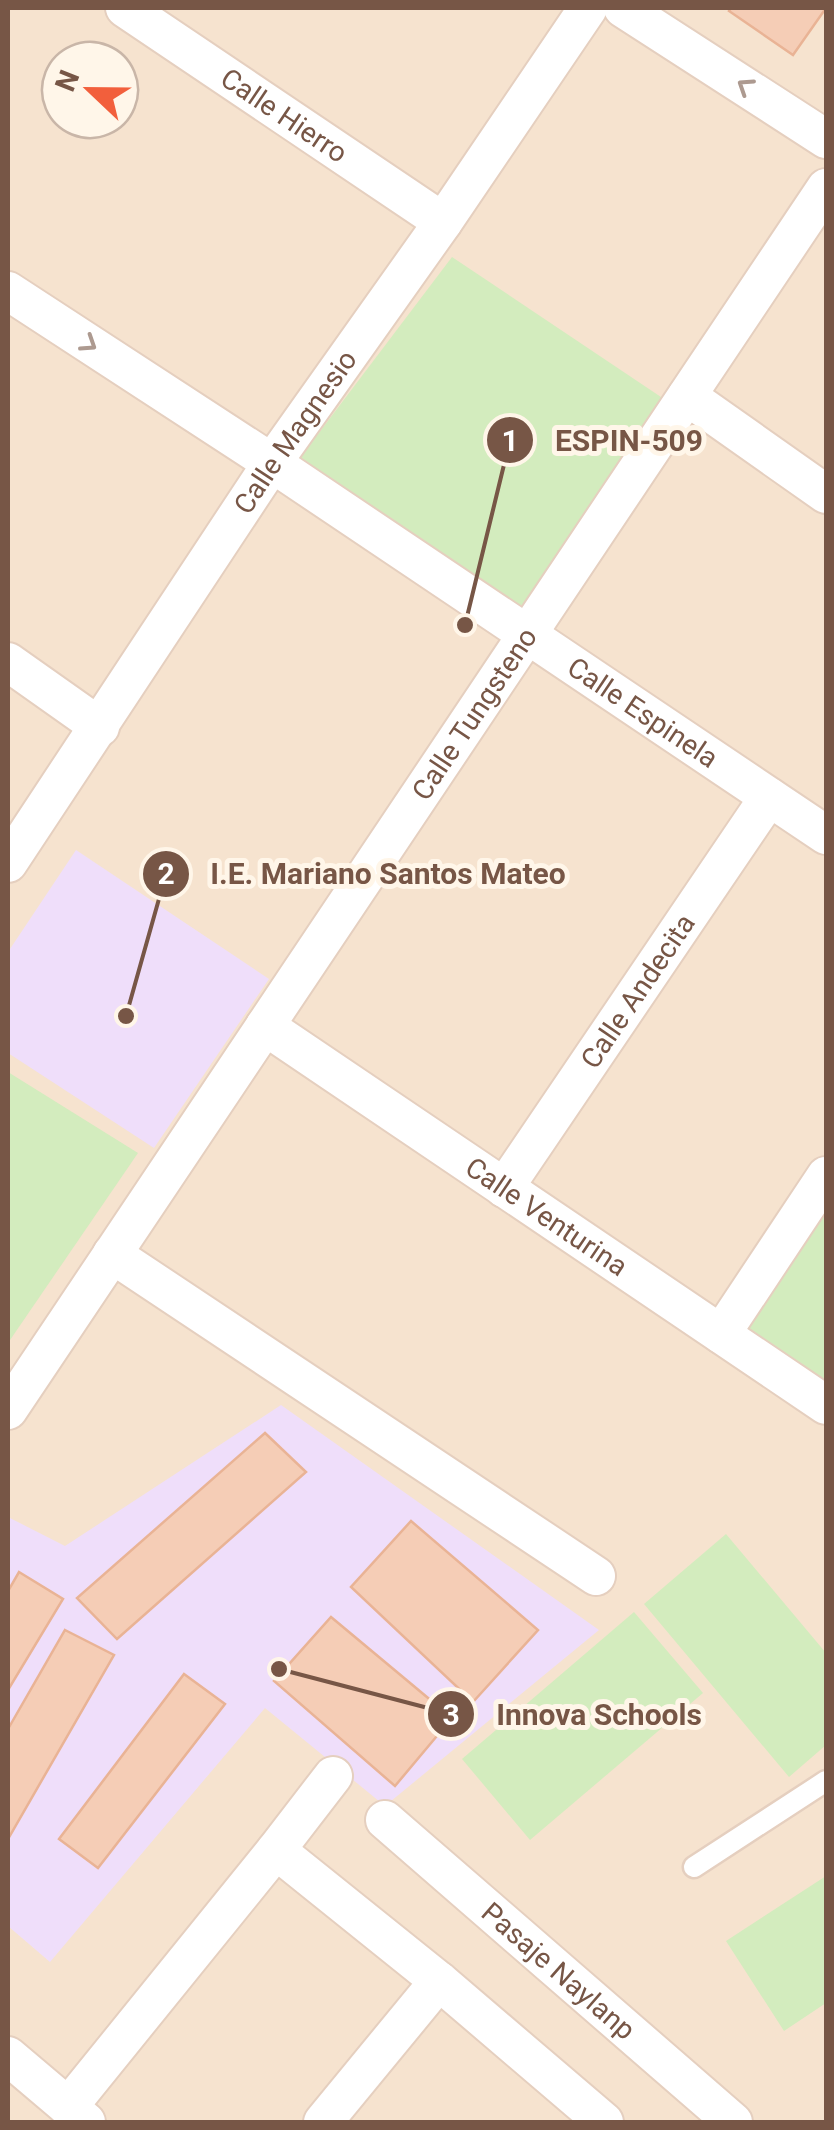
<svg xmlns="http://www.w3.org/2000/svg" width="834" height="2130" font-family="Roboto,sans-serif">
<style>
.residential{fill:#f6e3cf;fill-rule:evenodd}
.education{fill:#efdefa}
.green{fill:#d3ecbe}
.building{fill:#f5cdb6;stroke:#e9b395;stroke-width:2.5}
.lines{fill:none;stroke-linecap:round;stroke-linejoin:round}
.service-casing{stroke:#e5cfbf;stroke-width:25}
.minor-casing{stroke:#e5cfbf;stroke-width:42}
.service{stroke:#fff;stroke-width:20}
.minor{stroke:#fff;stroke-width:38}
.oneway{stroke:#ad9a90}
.labels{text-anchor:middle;stroke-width:10;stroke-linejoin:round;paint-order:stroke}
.street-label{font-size:28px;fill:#775646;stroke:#fff6e9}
.leader{fill:none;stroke:#775646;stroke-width:4}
.callout-dot{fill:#775646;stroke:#fff6e9;stroke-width:4}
.mark-label{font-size:30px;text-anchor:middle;font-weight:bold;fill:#fff}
.callout-label{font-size:30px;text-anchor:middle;font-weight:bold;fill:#775646;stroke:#fff6e9;stroke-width:10;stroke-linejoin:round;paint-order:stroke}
</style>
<rect width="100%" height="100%" fill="#fef2e1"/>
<!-- residential -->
<path class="residential" d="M8 8H826V2122H8ZM60 60H120V120H60Z"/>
<!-- education -->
<g class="education">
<path d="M76 850 269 979 154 1148 8 1053V952Z"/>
<path d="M281 1405 599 1630 385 1806 265 1708 50 1962 8 1926V1517L65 1546Z"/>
</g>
<!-- green -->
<g class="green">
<path d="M452 257 664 399 519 617 296 463Z"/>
<path d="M8 1072 138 1153 8 1343Z"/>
<path d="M826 1176V1405L721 1334Z"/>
<path d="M726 1534 826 1653V1745L789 1777 644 1604Z"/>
<path d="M634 1612 703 1693 530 1840 462 1759Z"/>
<path d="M826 1876V2003L784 2031 726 1941Z"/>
</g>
<!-- building -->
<g class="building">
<path d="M731 8H826L793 55 729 11Z"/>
<path d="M265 1433 306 1472 117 1639 77 1598Z"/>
<path d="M411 1521 538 1630 473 1702 351 1587Z"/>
<path d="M19 1572 63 1599 8 1690V1591Z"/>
<path d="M331 1617 452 1718 395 1786 274 1681Z"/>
<path d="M65 1630 114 1655 8 1839V1729Z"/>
<path d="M184 1674 225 1704 98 1868 59 1839Z"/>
</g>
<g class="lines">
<!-- service casing -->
<g class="service-casing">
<path id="service" d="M694 1867 826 1781"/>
</g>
<!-- minor casing -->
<g class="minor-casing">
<g id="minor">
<path id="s1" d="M125 8 443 222"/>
<path d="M623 8 826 139"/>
<path id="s2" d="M8 291 272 463 826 835"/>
<path d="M687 396 826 494"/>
<path d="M8 662 100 727"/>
<path id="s3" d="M8 863 272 463 443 222 588 8"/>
<path id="s4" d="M265 1026 826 1405"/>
<path id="s5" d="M504 1188 769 797"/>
<path d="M112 1254 596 1576"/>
<path d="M721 1334 826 1176"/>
<path id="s6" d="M8 1410 826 188"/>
<path id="s7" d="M385 1820 733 2122"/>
<path d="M276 1850 333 1776"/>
<path d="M8 2056 86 2122"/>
<path d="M68 2107 276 1850 439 1981 604 2122"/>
<path d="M323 2122 439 1981"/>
</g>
</g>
<!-- service -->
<use href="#service" class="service"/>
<!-- minor -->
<use href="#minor" class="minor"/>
</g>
<!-- one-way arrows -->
<defs><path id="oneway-chevron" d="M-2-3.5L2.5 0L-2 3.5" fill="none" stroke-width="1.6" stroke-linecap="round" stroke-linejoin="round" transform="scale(2.5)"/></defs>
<g class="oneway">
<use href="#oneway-chevron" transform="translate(745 86) rotate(-147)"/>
<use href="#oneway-chevron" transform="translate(89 344) rotate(33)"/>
</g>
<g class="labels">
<!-- street labels -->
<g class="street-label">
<text dy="10" stroke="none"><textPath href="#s1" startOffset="192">Calle Hierro</textPath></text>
<text dy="10" stroke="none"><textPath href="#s3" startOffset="518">Calle Magnesio</textPath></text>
<text dy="10" stroke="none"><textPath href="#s2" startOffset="762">Calle Espinela</textPath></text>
<text dy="10" stroke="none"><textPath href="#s6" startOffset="838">Calle Tungsteno</textPath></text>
<text dy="10" stroke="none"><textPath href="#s5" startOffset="238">Calle Andecita</textPath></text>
<text dy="10" stroke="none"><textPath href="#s4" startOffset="340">Calle Venturina</textPath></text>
<text dy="10" stroke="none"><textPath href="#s7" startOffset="230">Pasaje Naylanp</textPath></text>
</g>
</g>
<!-- callouts -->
<path class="leader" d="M465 625L510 440M126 1016L166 874M279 1669L451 1714"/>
<g class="callout-dot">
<circle cx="465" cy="625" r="10"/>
<circle cx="126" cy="1016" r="10"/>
<circle cx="279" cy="1669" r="10"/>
<circle cx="510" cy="440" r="25"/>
<circle cx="166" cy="874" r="25"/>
<circle cx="451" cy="1714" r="25"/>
</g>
<g class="mark-label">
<text x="510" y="451">1</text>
<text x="166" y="884">2</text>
<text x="451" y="1725">3</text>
</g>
<g class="callout-label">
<text x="629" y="451">ESPIN-509</text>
<text x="388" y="884">I.E. Mariano Santos Mateo</text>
<text x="599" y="1725">Innova Schools</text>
</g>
<!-- border -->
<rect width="834" height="2130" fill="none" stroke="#775646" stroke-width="20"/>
<!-- north arrow -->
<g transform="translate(90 90) rotate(292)"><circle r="48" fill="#fff6e9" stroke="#c9b6a8" stroke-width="2.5"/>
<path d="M0-8L18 38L0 25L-18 38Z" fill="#f25f3c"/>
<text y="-15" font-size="28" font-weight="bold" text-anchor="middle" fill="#775646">N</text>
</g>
</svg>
